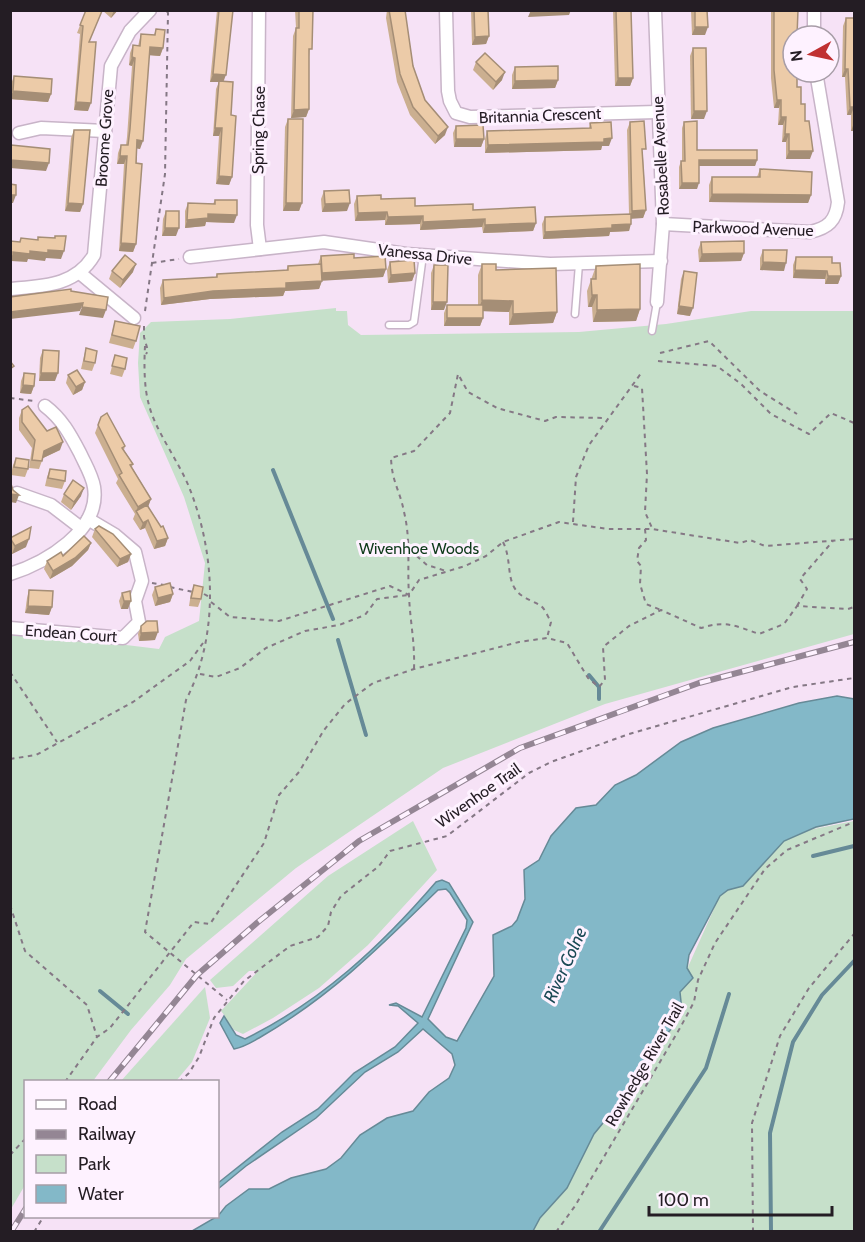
<svg xmlns="http://www.w3.org/2000/svg" width="865" height="1242" font-family="Cabin,sans-serif">
<style>
.green{fill:#c6e0ca;fill-rule:evenodd}
.water{fill:#83b8c8;stroke:#668a97;stroke-width:1.5}
.lines{fill:none;stroke-linecap:round;stroke-linejoin:round}
.stream{stroke:#668a97;stroke-width:4}
.service-casing{stroke:#c8b4c8;stroke-width:9}
.minor-casing{stroke:#c8b4c8;stroke-width:15}
.path{stroke:#857885;stroke-width:2;stroke-dasharray:4.5 4.5;stroke-linecap:butt}
.service{stroke:#fff;stroke-width:6}
.minor{stroke:#fff;stroke-width:12}
.rail-casing{stroke:#948694;stroke-width:6}
.rail{stroke:#fef2ff;stroke-width:4;stroke-dasharray:11;stroke-linecap:butt}
.wall{fill:#cbaf90}
.shaded-wall{fill:#a58e76}
.building{fill:#eccba8;stroke:#a58e76;stroke-width:1.5}
.labels{text-anchor:middle;stroke-width:6;stroke-linejoin:round;paint-order:stroke}
.street-label{font-size:16px;fill:#241d24;stroke:#fef2ff}
.park-label{font-size:16px;fill:#0e391a;stroke:#fef2ff}
.water-label{font-size:18px;font-style:italic;fill:#1a4955;stroke:#fef2ff}
</style>
<rect width="100%" height="100%" fill="#f6e2f6"/>
<!-- green -->
<g class="green">
<path d="M336 308V311H347L348 325 361 335 579 332 666 324 751 311H854V634L605 704 443 768 296 868 186 959 170 985 131 1030 93 1081 26 1082 25 1185 11 1209V631L159 649 165 637 199 621 205 563 184 497 140 397 138 363 140 333 151 322 230 319Z"/>
<path d="M837 696 854 699 485 1100 192 1232 218 1216 226 1206 249 1189H269L291 1178 326 1169 341 1158 360 1135 387 1118 413 1111 429 1092 449 1078 455 1065 452 1054 423 1029 398 1052 365 1072 316 1118 246 1166 218 1189V1183L282 1132 318 1109 354 1073 395 1047 418 1023 398 1006 389 1005 396 1003 422 1017 466 928 467 920 450 893 446 889 438 890C381 947 330 998 259 1038 250 1043 244 1047 234 1049L220 1023 225 1016 221 1011 258 971H249L233 986 216 988 210 980 328 876 413 821 437 870 368 945 319 988 273 1018 243 1034 234 1030 226 1019 236 1035 245 1039C323 999 379 947 436 882L442 880 449 883 473 922 428 1019 446 1037 457 1041 494 976 493 935 512 926 517 920 525 899 524 870 539 860 551 836 576 808 596 805 615 785 636 775 681 742 713 728 799 703Z"/>
<path d="M854 819 804 831 854 821V1231L507 1232 696 845ZM717 902 688 967 689 955Z"/>
<path d="M205 987 210 1018 192 1062 176 1081H121Z"/>
</g>
<!-- water -->
<path class="water" d="M837 696 854 699V819L816 827 784 841 743 886 728 890 720 896 689 955 687 968 693 978 680 992 682 1011 676 1023 654 1050 644 1073 594 1134 567 1188 540 1218 533 1231H192L218 1216 226 1206 249 1189H269L291 1178 326 1169 341 1158 360 1135 387 1118 413 1111 429 1092 449 1078 455 1065 452 1054 423 1029 398 1052 365 1072 316 1118 246 1166 218 1189V1183L282 1132 318 1109 354 1073 395 1047 418 1023 398 1006 389 1005 396 1003 422 1017 466 928 467 920 450 893 446 889 438 890C380 947 330 997 259 1038 250 1043 244 1047 234 1049L220 1023 224 1016 236 1035 245 1039C322 1001 381 946 436 882L442 880 449 883 473 922 428 1019 446 1037 457 1041 494 976 493 935 512 926 517 920 525 899 524 870 539 860 551 836 576 808 596 805 615 785 636 775 681 742 713 728 799 703Z"/>
<g class="lines">
<!-- stream -->
<g class="stream">
<path d="M273 470 333 619"/>
<path d="M338 640 366 735"/>
<path d="M589 675 599 687V699"/>
<path d="M813 856 854 846"/>
<path d="M100 991 128 1014"/>
<path d="M599 1232 706 1068 729 994"/>
<path d="M771 1232 770 1133 793 1042 822 995 854 961"/>
</g>
<!-- service casing -->
<g class="service-casing">
<g id="service">
<path d="M575 314 579 264"/>
<path d="M389 325H409L414 322 423 255"/>
<path d="M652 331 657 302"/>
</g>
</g>
<!-- minor casing -->
<g class="minor-casing">
<g id="minor">
<path d="M259 10 257 225 260 249"/>
<path d="M446 10 448 91 450 101 456 113 470 117 657 112"/>
<path d="M655 10 663 224 657 302"/>
<path d="M814 36V10"/>
<path d="M19 133 41 128 105 131"/>
<path d="M663 224 810 232C828 228 836 221 838 202L816 72"/>
<path d="M190 257 324 242 406 254 550 264 661 261"/>
<path d="M81 274 134 318"/>
<path d="M10 289C43 286 76 286 94 255L111 66 130 31 150 10"/>
<path d="M17 493 51 505 81 528"/>
<path d="M10 574C45 563 101 531 94 487 92 475 85 464 80 453 70 434 62 419 45 406"/>
<path d="M10 628 123 638 139 622 135 601 142 581 135 552 115 535 88 519"/>
</g>
</g>
<!-- path -->
<g class="path">
<path d="M152 263 179 259"/>
<path d="M145 311 165 174 168 13 166 10"/>
<path d="M144 326V337L148 351 146 354"/>
<path d="M145 346C144 364 144 388 149 405 155 430 179 462 189 487 216 554 219 636 186 700L145 932 227 1000"/>
<path d="M660 353 709 341 760 391 797 414"/>
<path d="M658 361 717 366 741 384 771 414 809 434 831 413 854 423"/>
<path d="M634 386 642 388 647 474 645 512 652 528"/>
<path d="M10 398 34 401"/>
<path d="M573 522 576 477 589 445 642 372"/>
<path d="M645 529 646 540 639 548 637 561 641 566 640 584 646 604 661 610"/>
<path d="M503 542C511 558 507 574 514 587 520 598 532 600 541 606 545 609 548 617 551 622L547 638"/>
<path d="M410 550 427 565 446 571"/>
<path d="M152 583 164 585"/>
<path d="M170 587 193 592"/>
<path d="M204 594 211 598"/>
<path d="M211 602 230 617 279 621 390 586 409 595 419 580 465 566 486 556 503 542 559 522 608 529H652L740 543 750 540 765 546 854 539"/>
<path d="M797 606 807 589 800 579 833 541"/>
<path d="M414 669C415 641 410 622 409 595 407 567 411 540 404 512 400 490 392 483 391 458L414 451 450 413 458 374 468 392 497 408 545 421 556 417 606 418"/>
<path d="M10 672 57 742"/>
<path d="M200 674 216 677 240 668 266 648 305 631 339 625 365 615 377 599 408 595"/>
<path d="M10 759 36 755 133 702 190 661 203 643"/>
<path d="M10 905 25 951 87 1005 97 1037"/>
<path d="M65 1082 97 1037 110 1028 194 922 210 924 264 843 279 795 299 772 324 730 345 704 373 683 414 669 519 642 547 638 567 643 588 678 599 687 605 680 603 647 629 626 661 610 701 628C726 620 736 626 759 634L784 624 797 606 848 609 854 607"/>
<path d="M179 1082 189 1073 199 1057 214 1018 244 981 290 946 318 937 328 926 331 912 341 896 379 866 390 851 447 836 529 773 551 762 629 734 793 687 854 678"/>
<path d="M10 1155 26 1138"/>
<path d="M34 1232 44 1216"/>
<path d="M556 1232 575 1206 680 1028 694 1002 698 980 715 943 765 869 787 850 854 822"/>
<path d="M753 1232 752 1123 780 1036 809 988 854 934"/>
</g>
<!-- service -->
<use href="#service" class="service"/>
<!-- minor -->
<use href="#minor" class="minor"/>
<!-- rail casing -->
<g class="rail-casing">
<g id="rail">
<path d="M109 1082 197 975 258 922 359 841 520 748 699 683 854 642"/>
<path d="M11 1232 26 1208"/>
</g>
</g>
<!-- rail -->
<use href="#rail" class="rail"/>
</g>
<!-- wall -->
<g class="wall">
<path d="M86 10 89 42 88 111 74 110 80 34 77 33Z"/>
<path d="M102 10H118L111 18Z"/>
<path d="M217 10H233L224 81 231 115 232 177 229 185 216 184 219 136H213L216 89 219 82H210Z"/>
<path d="M295 10H313L309 57V109L306 117 291 118 293 36 296 28Z"/>
<path d="M387 10H405L413 66 425 100 445 135 435 144 410 115 397 82 386 18Z"/>
<path d="M471 10H488L489 36 486 44 472 45Z"/>
<path d="M613 10H631L633 78 630 86H615Z"/>
<path d="M691 10H707L705 35H692Z"/>
<path d="M771 10H798L797 87 805 121 810 159H786V142H782L783 125H778L779 108H774L771 78Z"/>
<path d="M846 18H855V131H851V115H847L845 77H842L843 26Z"/>
<path d="M156 29 163 48 160 56 149 55 140 149 137 148 136 244 133 252 119 251 124 164H117L118 153 121 145H126L127 137 132 66 129 65 130 53 133 45 138 46 141 34 154 35Z"/>
<path d="M693 48 704 119H691L690 56Z"/>
<path d="M476 62 502 80 493 90 473 70Z"/>
<path d="M515 67 558 80 555 88 512 89V75Z"/>
<path d="M14 76 51 94 48 102 10 99 11 84Z"/>
<path d="M288 119 302 203 299 211H283L285 127Z"/>
<path d="M630 122 643 157 646 210 643 218H631L629 231 610 232 609 236 543 239 542 224 545 217 629 214 627 130Z"/>
<path d="M684 122 697 150 757 160 755 166H699L697 189H679V167L681 161H682V128Z"/>
<path d="M590 123 609 146H602L601 150 485 153V139L487 131 589 128Z"/>
<path d="M456 126 484 139 481 147H454L453 133Z"/>
<path d="M74 130 83 204 80 212 65 211 71 138Z"/>
<path d="M760 169 811 195 808 203 709 202V185L712 177H757Z"/>
<path d="M324 191 347 211 322 212 321 199Z"/>
<path d="M357 196 381 199 415 206 473 210 536 223 533 231 483 233 482 227 420 230V224L385 225V220L355 221 354 204Z"/>
<path d="M215 200 234 223 206 222 205 226 185 228V211L188 203 213 204Z"/>
<path d="M166 211 176 236H162L163 219Z"/>
<path d="M701 242 744 253 741 261 699 262 698 250Z"/>
<path d="M763 250 784 271 760 270V258Z"/>
<path d="M321 256 354 258 386 269 383 277 322 280 319 289 285 291 283 296 210 299 161 305 160 288 163 280 215 278 217 274 286 271 288 266 318 264Z"/>
<path d="M796 257 832 263 841 276 838 284H825V279L793 278V265Z"/>
<path d="M390 262 415 273 412 281 388 283 387 270Z"/>
<path d="M482 264 496 270 557 312 553 323 509 325V312L483 311V318L480 326H444V313L447 305H478V275Z"/>
<path d="M434 265 444 310H431V273Z"/>
<path d="M596 266 640 309 636 321 593 322 592 307H588L587 291Z"/>
<path d="M112 271 133 272 120 288 109 279Z"/>
<path d="M684 271 690 316 677 314 681 279Z"/>
<path d="M115 321 136 341 133 349 109 343Z"/>
<path d="M86 348 95 363 92 371 81 369 84 356Z"/>
<path d="M43 350 55 381H39L40 358Z"/>
<path d="M115 355 125 369 122 377 110 374Z"/>
<path d="M24 373 34 386 31 394 20 393 21 381Z"/>
<path d="M68 375 85 382 82 390 73 395 66 383Z"/>
<path d="M22 410 60 450 43 458 39 469 29 468 32 448 19 430V418Z"/>
<path d="M101 417 125 446 124 450 133 464 132 467 151 499 148 506 168 538 165 546 154 549 145 528 140 530 133 519 135 514 116 483 118 479 95 433Z"/>
<path d="M16 458 28 469 25 477 11 475 13 465Z"/>
<path d="M50 469 65 481 62 489 45 486 47 477Z"/>
<path d="M64 494 81 496 71 510 61 502Z"/>
<path d="M95 529 131 554 128 562 117 567 92 537Z"/>
<path d="M10 538 26 547 12 554 10 552Z"/>
<path d="M91 543 88 550 72 566 50 579 44 569 47 561 63 556Z"/>
<path d="M194 585 201 599 198 607 189 606 191 593Z"/>
<path d="M155 587 173 594 170 602 155 606 152 595Z"/>
<path d="M29 590 52 607 49 615 25 613 27 598Z"/>
<path d="M122 593 128 609H121L119 601Z"/>
<path d="M141 626 155 640 139 641 138 634Z"/>
</g>
<!-- shaded-wall -->
<g class="shaded-wall">
<path d="M114 10H118L111 18Z"/>
<path d="M531 10H571L569 15 528 17Z"/>
<path d="M695 27H708L705 35H692Z"/>
<path d="M489 36 486 44 472 45 475 37Z"/>
<path d="M150 47 163 48 160 56 147 55Z"/>
<path d="M132 57 135 58 132 66 129 65Z"/>
<path d="M845 69H848L845 77H842Z"/>
<path d="M505 72 502 80 493 90 496 82Z"/>
<path d="M213 74 226 75 223 82H210Z"/>
<path d="M618 78H633L630 86H615Z"/>
<path d="M558 80 555 88 512 89 515 81Z"/>
<path d="M13 91 51 94 48 102 10 99Z"/>
<path d="M777 100H781L779 108H774Z"/>
<path d="M76 102 91 103 88 111 74 110Z"/>
<path d="M850 107H854L851 115H847Z"/>
<path d="M309 109 306 117 291 118 294 110Z"/>
<path d="M694 111H707L704 119H691Z"/>
<path d="M781 117H786L783 125H778Z"/>
<path d="M854 123 855 131H851Z"/>
<path d="M448 127 445 135 435 144 438 136Z"/>
<path d="M215 128H222L219 136H213Z"/>
<path d="M785 134H789L786 142H782Z"/>
<path d="M612 138 609 146H602L601 150 485 153 488 145Z"/>
<path d="M456 139H484L481 147H454Z"/>
<path d="M137 140 143 141 140 149 134 148Z"/>
<path d="M789 151H813L810 159H786Z"/>
<path d="M120 156H127L124 164H117Z"/>
<path d="M10 160 49 163 46 171 10 168Z"/>
<path d="M699 160H757L755 166H696Z"/>
<path d="M219 176 232 177 229 185 216 184Z"/>
<path d="M682 183H699L697 189H679Z"/>
<path d="M712 194 811 195 808 203 709 202Z"/>
<path d="M10 195H16L13 203H10Z"/>
<path d="M68 203 83 204 80 212 65 211Z"/>
<path d="M286 203H302L299 211H283Z"/>
<path d="M350 203 347 211 322 212 325 204Z"/>
<path d="M646 210 643 218 629 219 632 211Z"/>
<path d="M387 212 385 220 355 221 358 213Z"/>
<path d="M208 214 237 215 234 223 206 222 205 226 185 228 187 220Z"/>
<path d="M423 216 420 224 385 225 388 217Z"/>
<path d="M485 219 482 227 420 230 423 222Z"/>
<path d="M536 223 533 231 483 233 485 225Z"/>
<path d="M631 224 629 231 610 232 609 236 543 239 545 232 612 225Z"/>
<path d="M165 228H179L176 236H162Z"/>
<path d="M121 243 136 244 133 252 119 251Z"/>
<path d="M48 250 64 251 61 259 46 258 45 261 28 259 27 262 11 261 10 263V256L13 252Z"/>
<path d="M744 253 741 261 699 262 702 254Z"/>
<path d="M763 262 786 263 784 271 760 270Z"/>
<path d="M136 264 133 272 120 288 123 280Z"/>
<path d="M386 269 383 277 319 281 322 273Z"/>
<path d="M795 270 827 271 825 279 793 278Z"/>
<path d="M415 273 412 281 388 283 391 275Z"/>
<path d="M828 276H841L838 284H825Z"/>
<path d="M322 281 319 289 285 291 283 296 210 299 161 305 164 298 213 291 286 283Z"/>
<path d="M592 295H597L592 307H588Z"/>
<path d="M482 300 513 301 509 312 478 311Z"/>
<path d="M433 302H447L444 310H431Z"/>
<path d="M83 303 80 311 10 319V312Z"/>
<path d="M679 306 693 308 690 316 677 314Z"/>
<path d="M82 307 106 310 103 318 79 315Z"/>
<path d="M640 309 636 321 593 322 597 310Z"/>
<path d="M557 312 553 323 509 325 513 314Z"/>
<path d="M447 318H483L480 326H444Z"/>
<path d="M41 373H58L55 381H39Z"/>
<path d="M85 382 82 390 73 395 76 387Z"/>
<path d="M23 385 34 386 31 394 20 393Z"/>
<path d="M63 442 60 450 41 459 44 451Z"/>
<path d="M84 488 81 496 71 510 74 502Z"/>
<path d="M10 494 19 495 16 503 10 502Z"/>
<path d="M151 499 148 507 136 511 138 507Z"/>
<path d="M148 520 145 528 140 530 143 523Z"/>
<path d="M168 538 165 546 154 549 157 541Z"/>
<path d="M29 539 26 547 12 554 15 546Z"/>
<path d="M91 543 88 550 72 566 50 579 53 571Z"/>
<path d="M131 554 128 562 117 567 120 559Z"/>
<path d="M173 594 170 602 155 606 158 598Z"/>
<path d="M124 601H131L128 609H121Z"/>
<path d="M28 606 52 607 49 615 25 613Z"/>
<path d="M158 632 155 640 139 641 141 633Z"/>
</g>
<!-- building -->
<g class="building">
<path d="M86 10 102 11 89 42H96L91 103 76 102 83 26 80 25Z"/>
<path d="M219 10H233L226 75 213 74Z"/>
<path d="M299 10H313L312 49H309V109L294 110 296 28H299Z"/>
<path d="M389 10H405L413 66 425 100 448 127 438 136 413 107 400 74Z"/>
<path d="M474 10H488L489 36 475 37Z"/>
<path d="M616 10H631L633 78H618Z"/>
<path d="M695 10H707L708 27H695Z"/>
<path d="M774 10H798L797 36H793V72H797V87H801V104H805V121H809L813 151H789V134H785L786 117H781V100H777L774 70Z"/>
<path d="M846 18H855V123L854 107H850L848 69H845Z"/>
<path d="M156 29 165 30 163 48 150 47 143 141 137 140 136 163 142 164 136 244 121 243 127 156H120L121 145H128L130 129 135 58 132 57 133 45 140 46 141 34 155 35Z"/>
<path d="M693 48H706L707 111H694Z"/>
<path d="M485 53 505 72 496 82 476 62Z"/>
<path d="M558 66V80L515 81V67Z"/>
<path d="M14 76 52 79 51 94 13 91Z"/>
<path d="M219 81 233 82 231 115 236 116 232 177 219 176 222 128H215Z"/>
<path d="M288 119H303L302 203H286Z"/>
<path d="M644 121 646 149H642L646 210 632 211 630 122Z"/>
<path d="M697 121V150H757V160H699V183H682L681 161H685L684 122Z"/>
<path d="M611 122 612 138 604 139V142L488 145 487 131 591 128 590 123Z"/>
<path d="M483 125 484 139H456V126Z"/>
<path d="M74 130H90L83 204 68 203Z"/>
<path d="M11 145 50 149 49 163 10 160Z"/>
<path d="M760 169 812 172 811 195 712 194V177H760Z"/>
<path d="M10 184 16 185V195H10Z"/>
<path d="M349 190 350 203 325 204 324 191Z"/>
<path d="M381 195V199L415 198V206L473 204V210L535 207 536 223 485 225V219L423 222V216L388 217 387 212 358 213 357 196Z"/>
<path d="M215 200H237V215L208 214V218L187 220 188 203 215 204Z"/>
<path d="M166 211H179V228H165Z"/>
<path d="M631 214V224L612 225V228L545 232V217Z"/>
<path d="M55 236H66L64 251 48 250V253L30 251V254L13 252V256H10V241L20 242 21 238 38 240V237L55 238Z"/>
<path d="M744 241V253L702 254 701 242Z"/>
<path d="M763 250H787L786 263 763 262Z"/>
<path d="M354 254V258L385 256 386 269 322 273 321 256Z"/>
<path d="M125 255 136 264 123 280 112 271Z"/>
<path d="M796 257H832V263H840L841 276H828L827 271 795 270Z"/>
<path d="M414 260 415 273 391 275 390 262Z"/>
<path d="M321 264 322 281 286 283V288L213 291 164 298 163 280 217 277V274L288 270V266Z"/>
<path d="M482 264H496V270L556 268 557 312 513 314V301L482 300Z"/>
<path d="M640 264V309L597 310V295H592L591 279H596V266Z"/>
<path d="M434 265H448L447 302H433Z"/>
<path d="M684 271 697 273 693 308 679 306Z"/>
<path d="M71 289V291L108 297 106 310 82 307 83 303 10 312V297Z"/>
<rect x="447" y="305" width="36" height="13"/>
<path d="M115 321 140 326 136 341 112 335Z"/>
<path d="M86 348 97 351 95 363 84 361Z"/>
<path d="M43 350 59 351 58 373H41Z"/>
<path d="M115 355 127 358 125 369 112 366Z"/>
<path d="M10 361 14 366 10 369Z"/>
<path d="M77 370 85 382 76 387 68 375Z"/>
<path d="M24 373 35 374 34 386 23 385Z"/>
<path d="M28 406 47 431 56 427 63 442 44 451 42 461 32 460 35 440 22 422V410Z"/>
<path d="M107 413 125 446 122 448 133 464 130 465 151 499 138 507 119 475 122 473 98 425 101 417Z"/>
<path d="M16 458 29 460 28 469 14 467Z"/>
<path d="M50 469 66 471 65 481 48 478Z"/>
<path d="M73 480 84 488 74 502 64 494Z"/>
<path d="M10 481 13 490 19 495 10 494Z"/>
<path d="M147 505 161 527 163 526 168 538 157 541 148 520 143 523 136 511Z"/>
<path d="M99 526 113 534 131 554 120 559 95 529Z"/>
<path d="M31 527 29 539 15 546 10 538Z"/>
<path d="M84 536 91 543 75 558 53 571 47 561 61 552 63 556Z"/>
<path d="M170 583 173 594 158 598 155 587Z"/>
<path d="M194 585 203 587 201 599 191 598Z"/>
<path d="M29 590 53 591 52 607 28 606Z"/>
<path d="M130 591 131 601H124L122 593Z"/>
<path d="M147 621H157L158 632 141 633V626Z"/>
</g>
<g class="labels">
<!-- street labels -->
<g class="street-label">
<text transform="translate(540 115) rotate(-2)" y="6">Britannia Crescent</text>
<text transform="translate(258 130) rotate(-89)" y="6">Spring Chase</text>
<text transform="translate(104 138) rotate(-86)" y="6">Broome Grove</text>
<text transform="translate(660 156) rotate(-93)" y="6">Rosabelle Avenue</text>
<text transform="translate(753 228) rotate(2)" y="6">Parkwood Avenue</text>
<text transform="translate(425 254) rotate(6)" y="6">Vanessa Drive</text>
<text transform="translate(71 633) rotate(4)" y="6">Endean Court</text>
<text transform="translate(478 795) rotate(-35)" y="6">Wivenhoe Trail</text>
<text transform="translate(644 1064) rotate(-60)" y="6">Rowhedge River Trail</text>
</g>
<!-- park labels -->
<g class="park-label">
<text x="419" y="554">Wivenhoe Woods</text>
</g>
<!-- water labels -->
<g class="water-label">
<text transform="translate(565 965) rotate(-66)" y="6">River Colne</text>
</g>
</g>
<!-- border -->
<rect width="865" height="1242" fill="none" stroke="#241d24" stroke-width="24"/>
<!-- legend -->
<rect x="24" y="1080" width="195" height="138" fill="#fef2ff" stroke="#a79da7" stroke-width="1.5"/>
<rect x="36" y="1100" width="30" height="9" fill="#ffffff" stroke="#a79da7" stroke-width="1.5"/>
<text x="78" y="1110" font-size="18" fill="#241d24">Road</text>
<rect x="36" y="1130" width="30" height="9" fill="#948694" stroke="#a79da7" stroke-width="1.5"/>
<text x="78" y="1140" font-size="18" fill="#241d24">Railway</text>
<rect x="36" y="1155" width="30" height="18" fill="#c6e0ca" stroke="#a79da7" stroke-width="1.5"/>
<text x="78" y="1170" font-size="18" fill="#241d24">Park</text>
<rect x="36" y="1185" width="30" height="18" fill="#83b8c8" stroke="#a79da7" stroke-width="1.5"/>
<text x="78" y="1200" font-size="18" fill="#241d24">Water</text>
<!-- north arrow -->
<g transform="translate(811 54) rotate(262)"><circle r="28" fill="#fef2ff" stroke="#a79da7" stroke-width="1.5"/>
<path d="M0-4.5L10 22L0 15L-10 22Z" fill="#c03132"/>
<text y="-9" font-size="16" font-weight="bold" text-anchor="middle" fill="#241d24">N</text>
</g>
<!-- scale -->
<path d="M649 1206v9h183v-9" fill="none" stroke="#241d24" stroke-width="3"/>
<text x="658" y="1206" font-size="18" fill="#241d24" stroke="#fef2ff" stroke-width="4.5" paint-order="stroke">100 m</text>
</svg>
